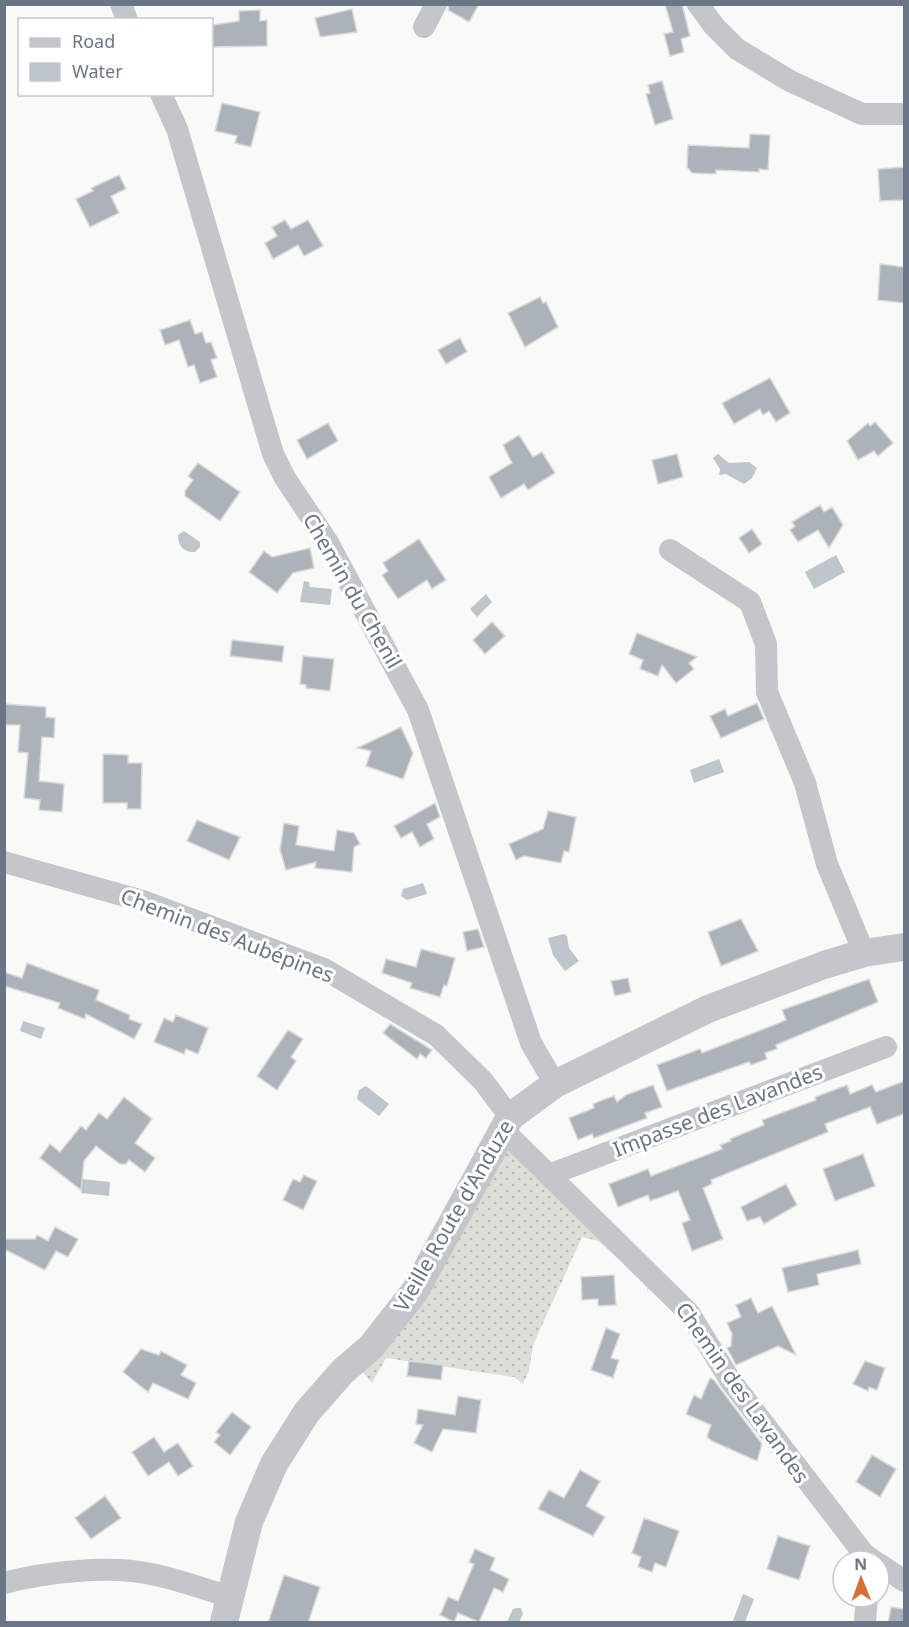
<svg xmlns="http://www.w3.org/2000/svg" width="909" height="1627" font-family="'Noto Sans',sans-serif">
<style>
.grass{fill:url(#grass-dots)}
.water{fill:#bdc6cb}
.building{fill:#acb2b9;stroke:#dadbd9;stroke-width:1.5}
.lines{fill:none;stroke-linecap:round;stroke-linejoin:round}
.minor{stroke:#c3c6ca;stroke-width:22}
.tertiary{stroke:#c3c6ca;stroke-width:28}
.labels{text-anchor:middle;stroke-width:6;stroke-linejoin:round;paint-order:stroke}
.street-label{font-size:21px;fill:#6a7686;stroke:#fff}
</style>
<defs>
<pattern id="grass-dots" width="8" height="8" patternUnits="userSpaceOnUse" patternTransform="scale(1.5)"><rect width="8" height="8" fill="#dadfd8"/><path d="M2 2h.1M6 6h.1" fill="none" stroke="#b5b9b5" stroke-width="1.8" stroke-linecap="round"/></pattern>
</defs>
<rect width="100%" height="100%" fill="#f9f9f7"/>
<!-- grass -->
<path class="grass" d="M504 1145 651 1286 647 1292V1284L598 1241 582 1237 533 1345 529 1371 523 1384 514 1377 386 1358 372 1383 359 1368Z"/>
<!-- water -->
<g class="water">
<path d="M718 454 729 463 749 462 757 468 752 478 744 484 726 474 719 475 720 469 713 458Z"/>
<path d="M184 531 200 542V547L195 552C184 553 178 546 178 535Z"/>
<path d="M836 555 845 572 814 589 805 572Z"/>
<path d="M304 581 309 582 310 587 332 589 330 605 300 602Z"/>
<path d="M486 594 492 602 477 617 470 609Z"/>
<path d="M719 759 724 772 694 783 690 770Z"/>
<path d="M423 883 427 894 407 900 401 896 403 889Z"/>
<path d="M564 934 567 936 569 948 579 961 565 971 553 955 548 938Z"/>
<path d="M23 1021 45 1028 41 1039 20 1031Z"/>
<path d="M366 1086 389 1104 379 1116 357 1099 359 1090Z"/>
<path d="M82 1179 110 1182 109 1196 81 1193Z"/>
<path d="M743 1594 754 1599 745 1622 733 1621Z"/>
<path d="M517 1608H521L523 1614 519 1622H507L513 1609Z"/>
</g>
<!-- building -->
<g class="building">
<path d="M449 4H479L469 22 448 10Z"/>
<path d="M665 4H682L690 36 681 39 684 52 670 56 664 34 673 32Z"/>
<path d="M352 9 357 32 320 37 315 18Z"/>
<path d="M260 10V21L267 20V46L213 47V25L239 21V11Z"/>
<path d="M662 81 673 119 655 125 646 94 650 93 648 85Z"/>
<path d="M222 103 260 112 251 147 235 143 237 136 215 131Z"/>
<path d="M750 134 770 135 768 170 759 169V172L716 170V174L692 173 687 167 688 145 749 148Z"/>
<path d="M904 167V200L880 201 878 169Z"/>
<path d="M119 175 126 189 111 196 119 213 90 227 76 199 93 191 91 188Z"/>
<path d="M285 220 291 229 308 220 323 246 304 256 298 245 273 259 265 243 277 236 272 227Z"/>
<path d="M880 264 904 267V303L878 300Z"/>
<path d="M540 297 543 303 546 302 558 327 525 347 508 313Z"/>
<path d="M190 320 195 334 202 332 206 343 211 342 217 358 211 360 217 377 200 383 194 365 188 367 179 340 165 345 160 330Z"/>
<path d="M460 338 467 352 446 364 438 350Z"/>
<path d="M770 378 790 413 776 422 769 411 763 415 760 409 734 424 722 403Z"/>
<path d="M875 422 893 443 878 456 874 451 858 460 847 441 868 423 870 426Z"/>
<path d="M328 423 338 441 307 459 297 440Z"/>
<path d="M519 435 533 457 542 452 555 473 528 490 524 484 501 498 489 477 512 463 503 445Z"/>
<path d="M677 454 683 477 658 484 652 460Z"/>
<path d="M198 463 240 492 220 521 185 496V491L193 480 188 476Z"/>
<path d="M820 505 824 512 832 507 843 525 829 548 818 530 798 542 790 530 795 526 792 522Z"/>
<path d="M752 529 762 544 749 553 739 538Z"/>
<path d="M419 539 446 580 432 589 427 580 398 599 382 575 388 571 383 563Z"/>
<path d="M310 548 314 568 293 573 277 593 249 572 264 551 272 557Z"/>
<path d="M492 622 505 636 485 654 473 640Z"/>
<path d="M637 633 697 657 689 663 694 669 676 683 662 665 658 676 640 669 643 660 629 654Z"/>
<path d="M232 640 284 646 282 662 230 656Z"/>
<path d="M303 656 334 659 330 691 306 688V685L300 684Z"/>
<path d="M757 703 764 719 721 738 710 716 725 709 728 716Z"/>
<path d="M4 704 46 707V717L55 718 54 738 42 737 39 781 64 784 62 812 39 810 40 800 24 798 28 753 18 752 20 725H4Z"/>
<path d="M401 727 413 753 403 779 366 766 371 751 357 748Z"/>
<path d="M103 754 128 755V763H142L141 809H127V803H103Z"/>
<path d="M435 803 440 817 427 824 434 839 420 847 412 832 401 838 394 826Z"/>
<path d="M548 811 576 817 569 852 564 851 561 863 524 856 516 860 509 844 543 829Z"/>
<path d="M197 820 240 837 229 860 187 841Z"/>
<path d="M284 823 299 826 296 845 334 851 337 830 354 833 360 844 354 847 352 872 315 868 316 862 286 870 280 850Z"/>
<path d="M741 919 758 951 721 966 708 932Z"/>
<path d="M478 929 484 947 467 951 463 932Z"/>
<path d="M421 949 455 958 447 986 444 985 440 997 410 988 412 983 382 973 386 959 416 967Z"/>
<path d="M27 963 99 990 96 1000 130 1015 129 1019 142 1024 134 1039 86 1014 85 1019 58 1008 60 1003 4 986V972L22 978Z"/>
<path d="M628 978 631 992 615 996 611 981Z"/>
<path d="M869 979 878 1002 776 1045 777 1049 765 1053 767 1059 751 1065 749 1062 667 1091 657 1065 700 1049 702 1053 774 1025 786 1020 782 1010Z"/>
<path d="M176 1015 208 1028 198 1054 186 1049 184 1054 154 1042 164 1018 173 1022Z"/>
<path d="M390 1024 432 1050 426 1058 420 1054 417 1059 383 1033Z"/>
<path d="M288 1030 303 1039 291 1057 296 1061 277 1090 257 1076Z"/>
<path d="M904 1081V1114L877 1124 870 1107 825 1124 828 1132 711 1180 712 1184 703 1188 723 1239 692 1251 682 1223 690 1220 678 1191 650 1201 648 1195 618 1207 609 1184 648 1169 651 1176 722 1149 720 1145 731 1141 730 1139 764 1125 762 1120 816 1100 815 1097 847 1085 850 1094 872 1085 876 1092Z"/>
<path d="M653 1085 662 1107 645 1113 647 1118 594 1138 592 1134 578 1140 569 1118 594 1108 593 1104 605 1099 614 1096 617 1102 626 1095Z"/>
<path d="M124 1097 152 1119 135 1143 155 1158 145 1172 129 1160 126 1164H120L96 1146 84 1161 81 1190 40 1158 50 1144 60 1152 81 1126 86 1130 99 1113 107 1119Z"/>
<path d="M863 1154 875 1186 835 1201 823 1169Z"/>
<path d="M304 1175 317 1181 303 1210 283 1200 293 1179 300 1182Z"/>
<path d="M786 1184 797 1205 764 1224 760 1217 747 1221 741 1207Z"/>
<path d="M55 1227 78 1239 68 1257 56 1251 45 1270 4 1249V1239H35L37 1235 48 1241Z"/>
<path d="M858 1250 861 1264 817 1274 819 1285 788 1292 782 1268Z"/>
<path d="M614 1275 616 1305 598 1306V1299L582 1300 581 1277Z"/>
<path d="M751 1298 758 1313 772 1306 796 1355 778 1346 736 1365 727 1348 731 1346 732 1334 727 1323 741 1317 736 1305Z"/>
<path d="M606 1328 620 1334 611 1358 619 1360 613 1378 591 1370Z"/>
<path d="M141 1349 159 1355 161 1351 187 1365 181 1375 196 1383 188 1399 153 1383 148 1392 123 1372Z"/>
<path d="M409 1361 443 1365 441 1380 407 1376Z"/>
<path d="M865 1361 885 1368 877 1390 869 1387 868 1391 853 1384Z"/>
<path d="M710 1378 714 1380 762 1444 757 1461 712 1441 707 1437 711 1425 686 1414 694 1395 701 1399Z"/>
<path d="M458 1396 481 1400 476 1433 443 1429 432 1452 414 1443 423 1425 416 1424 418 1409 455 1415Z"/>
<path d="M232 1412 251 1427 230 1455 214 1442 220 1435 216 1432Z"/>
<path d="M154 1437 164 1452 178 1443 193 1466 178 1476 169 1462 148 1476 132 1452Z"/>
<path d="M872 1455 896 1469 880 1497 856 1482Z"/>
<path d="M580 1470 600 1481 586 1506 605 1517 593 1536 538 1509 549 1490 564 1498Z"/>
<path d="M105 1496 121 1518 91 1539 75 1518Z"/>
<path d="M644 1518 679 1531 666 1567 655 1563 652 1572 638 1567 641 1557 632 1553Z"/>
<path d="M778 1536 810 1546 799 1580 767 1569Z"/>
<path d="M475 1549 495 1558 490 1570 509 1579 503 1592 494 1588 479 1622 458 1613 454 1622 440 1615 448 1597 458 1601 474 1564 469 1562Z"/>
<path d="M284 1575 320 1587 308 1623H268Z"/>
<path d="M891 1607 904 1609V1623H888Z"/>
</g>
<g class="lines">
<!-- minor -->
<g class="minor">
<path d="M121 4 127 20"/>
<path d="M698 4 714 26 737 49 790 81 862 114H904"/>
<path d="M424 27 436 4"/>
<path d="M161 94 177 129 273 454 285 478 327 541 418 710 531 1043 555 1084"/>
<path d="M670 550 750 602 766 644 767 692 805 783 827 864 864 953"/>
<path d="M4 862 143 901 324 969 436 1035 483 1081 510 1117"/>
<path d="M502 1129 689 1313 730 1380 864 1554 874 1561"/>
<path d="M549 1175 886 1047"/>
<path d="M879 1564 904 1581"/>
<path d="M4 1583C46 1572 108 1565 151 1574 177 1579 204 1589 230 1597"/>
<path d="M865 1622 867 1597"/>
</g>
<!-- tertiary -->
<path class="tertiary" d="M224 1622 249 1522 274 1464 307 1412 343 1371 371 1347 415 1291 510 1117 555 1084 708 1009 824 965 864 953 904 947"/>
</g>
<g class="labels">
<!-- street labels -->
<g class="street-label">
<text transform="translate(352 591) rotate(60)" y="7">Chemin du Chenil</text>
<text transform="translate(227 936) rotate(21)" y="7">Chemin des Aubépines</text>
<text transform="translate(718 1111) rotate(-21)" y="7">Impasse des Lavandes</text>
<text transform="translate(454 1216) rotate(-60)" y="7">Vieille Route d'Anduze</text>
<text transform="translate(742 1393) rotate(55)" y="7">Chemin des Lavandes</text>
</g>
</g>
<!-- border -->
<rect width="909" height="1627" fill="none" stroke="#6a7686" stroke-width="12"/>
<!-- legend -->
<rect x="18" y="18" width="195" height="78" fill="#ffffff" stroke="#c3c8cf" stroke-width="1.5"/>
<rect x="30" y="38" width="30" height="9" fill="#c3c6ca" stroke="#c3c8cf" stroke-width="1.5"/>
<text x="72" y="48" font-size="18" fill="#6a7686">Road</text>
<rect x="30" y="63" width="30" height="18" fill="#bdc6cb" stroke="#c3c8cf" stroke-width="1.5"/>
<text x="72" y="78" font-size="18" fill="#6a7686">Water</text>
<!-- north arrow -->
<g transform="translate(861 1579) rotate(359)"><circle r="28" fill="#ffffff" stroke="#c3c8cf" stroke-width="1.5"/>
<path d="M0-4.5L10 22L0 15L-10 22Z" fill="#d86f37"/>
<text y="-9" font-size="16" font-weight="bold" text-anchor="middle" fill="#6a7686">N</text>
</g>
</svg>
